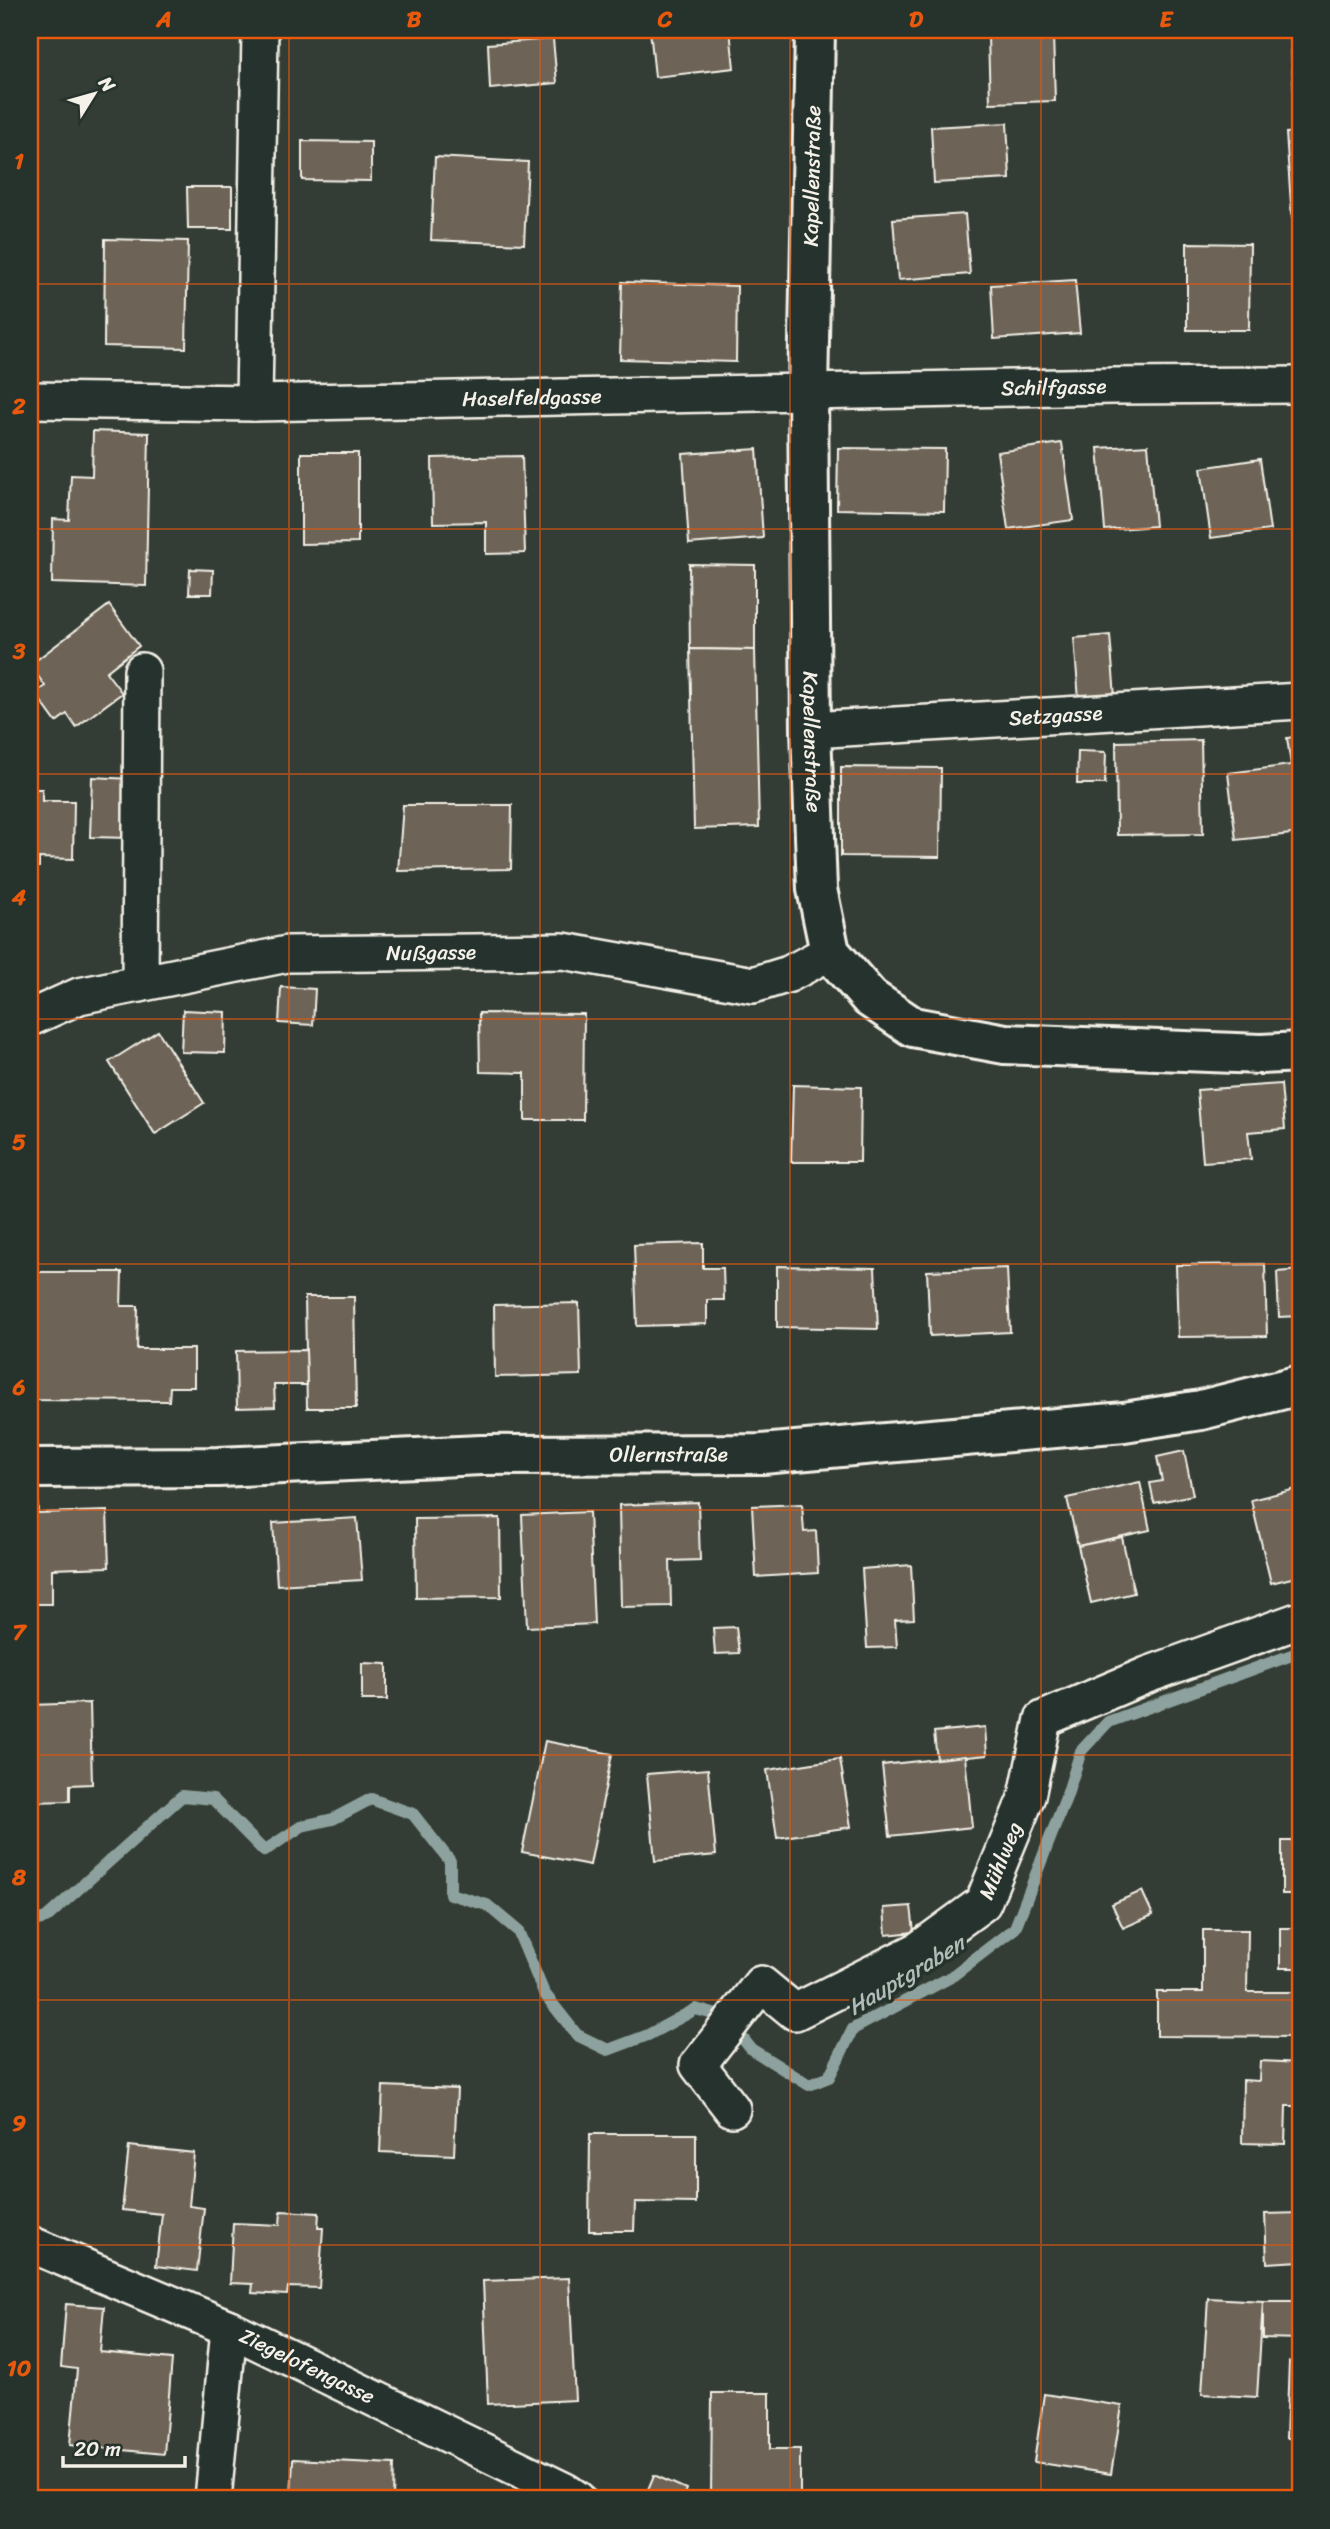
<svg xmlns="http://www.w3.org/2000/svg" width="1330" height="2529" font-family="Sriracha,sans-serif">
<style>
.lines{fill:none;stroke-linecap:round;stroke-linejoin:round}
.stream{stroke:#8da29e;stroke-width:12}
.building{fill:#6d6357;stroke:#f4f1e8;stroke-width:2}
.street-casing{stroke:#f4f1e8;stroke-width:40}
.secondary-casing{stroke:#f4f1e8;stroke-width:44}
.street{stroke:#26332d;stroke-width:35}
.secondary{stroke:#26332d;stroke-width:38}
.grid{fill:none;stroke:#e8590c;stroke-width:2;stroke-opacity:0.55}
.labels{text-anchor:middle;stroke-width:7;stroke-linejoin:round;paint-order:stroke}
.street-label{font-size:21px;fill:#f4f1e8;stroke:#26332d}
.water-label{font-size:23px;font-style:italic;fill:#b0bcb7;stroke:#26332d}
.neatline{fill:none;stroke:#e8590c;stroke-width:2.5}
.grid-label{font-size:23px;text-anchor:middle;font-weight:bold;fill:#e8590c}
</style>
<rect width="100%" height="100%" fill="#343d35"/>
<filter id="ink" filterUnits="userSpaceOnUse"><feTurbulence type="fractalNoise" baseFrequency=".0143" numOctaves="2"/><feDisplacementMap in="SourceGraphic" scale="14" xChannelSelector="R" yChannelSelector="G"/><feConvolveMatrix kernelMatrix="1 2 1 2 8 2 1 2 1" color-interpolation-filters="sRGB"/></filter>
<g filter="url(#ink)">
<g class="lines">
<!-- stream -->
<path class="stream" d="M30 1922 46 1918 182 1796 213 1799 264 1851 302 1826 333 1819 371 1799 413 1814 450 1861V1894L487 1905 518 1931 544 1993 577 2035 608 2050 648 2035 696 2009 727 2018 751 2049 809 2085 829 2077 853 2029 951 1977 1015 1928 1067 1795 1081 1751 1108 1722 1300 1652"/>
</g>
<!-- building -->
<g class="building">
<path d="M650 30H730L734 68 655 77Z"/>
<path d="M1290 30H1300V109L1295 110Z"/>
<path d="M1053 34 1055 101 990 103 988 36Z"/>
<path d="M553 39 557 83 490 89 488 44Z"/>
<path d="M1007 123 1010 179 934 183 931 127Z"/>
<path d="M1300 132V218H1292L1286 133Z"/>
<path d="M302 141 371 142V181L302 180Z"/>
<path d="M435 157 528 162 524 244 431 240Z"/>
<path d="M187 187H232V229H188Z"/>
<path d="M965 214 970 274 898 280 893 219Z"/>
<path d="M105 239 188 241 186 348 104 346Z"/>
<path d="M1187 243 1250 244 1249 330H1187Z"/>
<path d="M1075 280 1080 333 994 339 991 285Z"/>
<path d="M622 282 737 286 736 362 620 359Z"/>
<path d="M93 431 149 433 146 586 52 583 53 519 69 520 71 475 92 476Z"/>
<path d="M1062 443 1073 520 1008 529 997 452Z"/>
<path d="M1148 445 1155 526 1105 530 1098 448Z"/>
<path d="M838 448 945 449 944 511 837 509Z"/>
<path d="M757 449 763 538 689 544 683 454Z"/>
<path d="M301 453H358V543L301 544Z"/>
<path d="M522 456 525 553 486 554V522L433 523 432 458Z"/>
<path d="M1260 459 1270 530 1211 538 1201 468Z"/>
<path d="M689 564 755 565V650L690 649Z"/>
<path d="M190 569 213 570 212 594H189Z"/>
<path d="M109 605 139 646 106 672 122 693 76 727 67 714 56 722 35 693 45 686 30 665Z"/>
<path d="M1110 635 1115 697 1079 700 1074 638Z"/>
<path d="M690 649 755 650 759 827 694 829Z"/>
<path d="M1300 736V833L1236 840 1228 773 1291 765 1287 738Z"/>
<path d="M1201 740 1203 834 1117 835 1116 742Z"/>
<path d="M1078 751 1106 752 1105 784H1077Z"/>
<path d="M841 767 941 768 940 857 841 856Z"/>
<path d="M92 777 131 779 129 838 90 837Z"/>
<path d="M30 789H42V801H74L73 859 39 858V867H30Z"/>
<path d="M403 805H512L511 869 398 871Z"/>
<path d="M281 987 315 989 313 1025 279 1023Z"/>
<path d="M183 1010 226 1012 225 1053 181 1052Z"/>
<path d="M479 1013 584 1014 583 1120H525V1073L480 1072Z"/>
<path d="M158 1031 204 1103 155 1134 109 1062Z"/>
<path d="M1281 1084 1285 1129 1248 1132 1251 1159 1203 1162 1197 1090Z"/>
<path d="M793 1085 861 1087 860 1162H791Z"/>
<path d="M703 1243V1268H723L724 1300H707V1324L637 1326 634 1245Z"/>
<path d="M1265 1264 1267 1336 1178 1337 1176 1265Z"/>
<path d="M777 1266 875 1268 878 1329 777 1327Z"/>
<path d="M1007 1268 1010 1332 930 1336 927 1271Z"/>
<path d="M1300 1270V1316L1279 1317 1277 1272Z"/>
<path d="M30 1272H122L121 1306H138L137 1349H194V1387H170L169 1401 30 1400Z"/>
<path d="M305 1297H354L356 1408H307Z"/>
<path d="M579 1303 581 1375 495 1377 494 1305Z"/>
<path d="M306 1350 307 1385H274L275 1407 237 1408 236 1351Z"/>
<path d="M1184 1451 1193 1495 1154 1503 1150 1483 1162 1481 1157 1457Z"/>
<path d="M1140 1482 1150 1530 1078 1546 1067 1498Z"/>
<path d="M1300 1488V1576L1271 1583 1251 1500Z"/>
<path d="M30 1492H37L38 1513 107 1511 109 1567 52 1569V1604H30Z"/>
<path d="M698 1502 700 1560 670 1561 671 1606 621 1607 619 1505Z"/>
<path d="M802 1504 804 1532 816 1531 818 1573 756 1577 752 1506Z"/>
<path d="M589 1512 594 1624 527 1627 522 1515Z"/>
<path d="M357 1518 362 1580 277 1585 273 1523Z"/>
<path d="M500 1518 501 1597 416 1598 415 1519Z"/>
<path d="M1122 1537 1134 1593 1091 1603 1078 1546Z"/>
<path d="M911 1565 914 1619 895 1620 897 1647 867 1648 862 1569Z"/>
<path d="M736 1627 739 1653 715 1654 713 1628Z"/>
<path d="M362 1663 387 1664V1700H362Z"/>
<path d="M90 1703 92 1784 70 1785V1801L30 1802V1705Z"/>
<rect x="1299" y="1703" width="1" height="92"/>
<path d="M985 1727 987 1755 937 1760 934 1732Z"/>
<path d="M545 1741 612 1754 590 1865 522 1852Z"/>
<path d="M965 1756 972 1827 890 1836 882 1765Z"/>
<path d="M840 1759 851 1827 777 1838 767 1770Z"/>
<path d="M708 1769 716 1855 655 1861 647 1774Z"/>
<rect x="1282" y="1841" width="18" height="53"/>
<path d="M1142 1891 1153 1915 1123 1928 1112 1904Z"/>
<path d="M911 1906 914 1932 886 1935 884 1908Z"/>
<rect x="1280" y="1928" width="20" height="40"/>
<path d="M1203 1930H1248L1247 1992H1300V2037L1157 2036V1992H1203Z"/>
<path d="M1260 2061 1300 2063V2106H1286L1285 2144 1242 2143 1243 2080 1259 2081Z"/>
<path d="M383 2086 457 2089 454 2155 380 2152Z"/>
<path d="M590 2134H696V2203L635 2202 634 2231H589Z"/>
<path d="M129 2146 194 2153 189 2206 204 2208 197 2271 156 2266 162 2214 122 2210Z"/>
<path d="M281 2211 319 2213 318 2228H323L319 2288 288 2287 287 2295 252 2293 253 2284 230 2283 233 2223 280 2225Z"/>
<path d="M1300 2213V2261L1267 2263 1265 2214Z"/>
<path d="M569 2278 575 2400 488 2404 483 2281Z"/>
<path d="M1208 2298 1263 2301 1257 2397 1202 2394Z"/>
<path d="M1263 2301H1300V2339L1263 2338Z"/>
<path d="M66 2304 104 2307 100 2352 172 2359 164 2454 70 2445 77 2369 61 2367Z"/>
<path d="M1289 2362 1300 2363V2438H1286Z"/>
<path d="M712 2393H770V2449H800V2499H711Z"/>
<path d="M1044 2394 1122 2406 1111 2474 1034 2462Z"/>
<path d="M293 2459 394 2464 393 2499H291Z"/>
<path d="M654 2475 686 2489 682 2499H644Z"/>
</g>
<g class="lines">
<!-- street casing -->
<g class="street-casing">
<g id="street">
<path id="s1" d="M30 400 254 403 1114 386 1300 385"/>
<path d="M254 403 260 30"/>
<path id="s2" d="M811 730 1300 701"/>
<path d="M140 984 142 671"/>
<path id="s3" d="M30 1018 79 996 287 954 563 951 753 985 789 974 830 952"/>
<path id="s4" d="M732 2109 698 2065 761 1984 795 2012 917 1951 983 1903 1027 1796 1043 1719 1147 1675 1300 1620"/>
<path id="s5" d="M30 2244 229 2328 565 2491 577 2499"/>
<path d="M213 2499 229 2328"/>
</g>
</g>
<!-- secondary casing -->
<g class="secondary-casing">
<g id="secondary">
<path id="s6" d="M815 30 808 392 811 730 817 889 830 952 870 998 913 1027 1005 1044 1261 1054 1300 1052"/>
<path id="s7" d="M30 1468 218 1467 481 1455 762 1454 1124 1422 1201 1410 1300 1385"/>
</g>
</g>
<!-- street -->
<use href="#street" class="street"/>
<!-- secondary -->
<use href="#secondary" class="secondary"/>
</g>
</g>
<!-- grid -->
<path class="grid" d="M289 30V2499M540 30V2499M790 30V2499M1041 30V2499M30 284H1300M30 529H1300M30 774H1300M30 1019H1300M30 1264H1300M30 1510H1300M30 1755H1300M30 2000H1300M30 2245H1300"/>
<g class="labels">
<!-- street labels -->
<g class="street-label">
<text transform="translate(812 176) rotate(-89)" y="7">Kapellenstraße</text>
<text dy="7" stroke="none"><textPath href="#s1" startOffset="1024">Schilfgasse</textPath></text>
<text dy="7" stroke="none"><textPath href="#s1" startOffset="502">Haselfeldgasse</textPath></text>
<text dy="7" stroke="none"><textPath href="#s2" startOffset="245">Setzgasse</textPath></text>
<text dy="7" stroke="none"><textPath href="#s6" startOffset="712">Kapellenstraße</textPath></text>
<text dy="7" stroke="none"><textPath href="#s3" startOffset="410">Nußgasse</textPath></text>
<text dy="7" stroke="none"><textPath href="#s7" startOffset="639">Ollernstraße</textPath></text>
<text dy="7" stroke="none"><textPath href="#s4" startOffset="466">Mühlweg</textPath></text>
<text dy="7" stroke="none"><textPath href="#s5" startOffset="303">Ziegelofengasse</textPath></text>
</g>
<!-- water labels -->
<g class="water-label">
<text transform="translate(906 1975) rotate(-31)" y="8">Hauptgraben</text>
</g>
</g>
<!-- margin -->
<rect width="1330" height="2529" fill="none" stroke="#26332d" stroke-width="77"/>
<!-- north arrow -->
<g transform="translate(94 94) rotate(53)" stroke="#26332d" stroke-width="5" paint-order="stroke">
<path d="M0-5L12 26L0 18L-12 26Z" fill="#f4f1e8"/>
<text y="-10" font-size="19" font-weight="bold" text-anchor="middle" fill="#f4f1e8">N</text>
</g>
<!-- scale -->
<path d="M63 2456v10h122v-10" fill="none" stroke="#f4f1e8" stroke-width="3.5"/>
<text x="74" y="2456" font-size="21" fill="#f4f1e8" stroke="#26332d" stroke-width="5" paint-order="stroke">20 m</text>
<rect x="38" y="38" width="1254" height="2452" class="neatline"/>
<g class="grid-label">
<text x="164" y="27">A</text>
<text x="414" y="27">B</text>
<text x="665" y="27">C</text>
<text x="916" y="27">D</text>
<text x="1166" y="27">E</text>
<text x="19" y="169">1</text>
<text x="19" y="414">2</text>
<text x="19" y="659">3</text>
<text x="19" y="905">4</text>
<text x="19" y="1150">5</text>
<text x="19" y="1395">6</text>
<text x="19" y="1640">7</text>
<text x="19" y="1885">8</text>
<text x="19" y="2131">9</text>
<text x="19" y="2376">10</text>
</g>
</svg>
